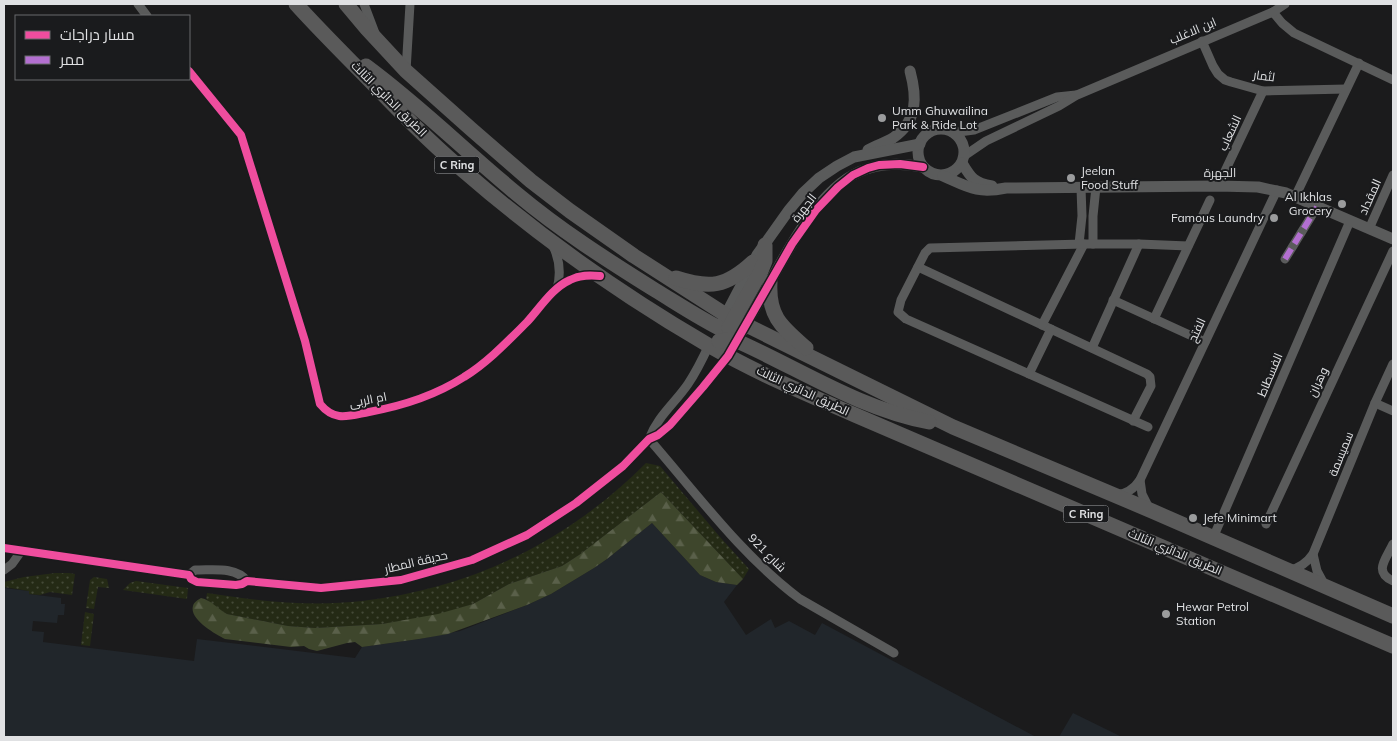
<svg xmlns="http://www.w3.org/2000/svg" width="1397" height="741" font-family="Mulish,Cairo,sans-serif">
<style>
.built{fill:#21262b}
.grass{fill:url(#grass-dots)}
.forest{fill:url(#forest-firs)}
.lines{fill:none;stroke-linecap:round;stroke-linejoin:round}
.minor{stroke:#5a5b5b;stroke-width:9}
.tertiary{stroke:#5a5b5b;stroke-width:11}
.trunk{stroke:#5a5a5a;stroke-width:15}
.quiet{stroke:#b36fd0;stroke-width:6;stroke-dasharray:12 6;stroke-linecap:butt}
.cycleway-casing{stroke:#1a1b1d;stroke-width:11}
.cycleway{stroke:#ef4d9e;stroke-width:8}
.poi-dot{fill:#9b9c9d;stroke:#1a1b1d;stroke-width:2}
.labels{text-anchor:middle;stroke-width:4;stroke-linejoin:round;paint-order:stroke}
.shield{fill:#1a1b1d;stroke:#a5a6a8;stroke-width:1}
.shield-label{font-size:11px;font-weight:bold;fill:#e0e1e3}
.street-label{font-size:12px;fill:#e0e1e3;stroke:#1a1b1d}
.poi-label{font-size:12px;fill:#e0e1e3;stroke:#1a1b1d;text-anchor:start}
</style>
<defs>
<pattern id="grass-dots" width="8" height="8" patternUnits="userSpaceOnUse" patternTransform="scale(1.25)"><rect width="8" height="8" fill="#242a15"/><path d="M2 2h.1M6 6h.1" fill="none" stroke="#444937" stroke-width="1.8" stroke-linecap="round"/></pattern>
<pattern id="forest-firs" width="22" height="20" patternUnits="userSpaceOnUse" patternTransform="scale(1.25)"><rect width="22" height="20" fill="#3e462c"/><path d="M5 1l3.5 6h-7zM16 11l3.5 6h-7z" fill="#5a604a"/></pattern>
</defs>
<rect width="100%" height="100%" fill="#1b1b1c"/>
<!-- built -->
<g class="built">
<path d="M652 523 700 575 716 582 737 585 724 602 746 635 771 619 775 628 789 621 815 635 822 623 1036 737H4V588L29 591V594L61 598V604H65L64 615H58L57 623 33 621 32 631 44 632 43 642 194 661 197 639 355 658 362 647 419 639 460 631 527 605 551 594 594 568 607 559Z"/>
<path d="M1073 713 1122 737H1059Z"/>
</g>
<!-- grass -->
<g class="grass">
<path d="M646 463 660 466 720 537 749 569 743 579 661 492 579 555 562 566 509 584 473 604 438 615 382 624 315 628 288 626 227 614 220 610 206 599 207 593C258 601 311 607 362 601 472 588 567 542 646 463Z"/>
<path d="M55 573H69L75 574 72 595 50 592 40 595 29 594V591L4 587V582L24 577Z"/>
<path d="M94 577 107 579 109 588 98 587 94 609 86 608 90 580Z"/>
<path d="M136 581 188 588 187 599 123 590 130 583Z"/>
<path d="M85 612 94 614 90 646 81 645Z"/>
</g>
<!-- forest -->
<path class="forest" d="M661 492 743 579 737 585 716 582 700 575 652 523 607 559 594 568 551 594 527 605 448 634 419 639 362 647 355 642 347 643 317 651 309 649 304 646 291 647 225 639C215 634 189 619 193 606 194 602 198 600 201 598 211 600 218 609 227 614L288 626 315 628 382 624 438 614 473 604 509 584 562 566 579 555Z"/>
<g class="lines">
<!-- minor -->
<g class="minor">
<path d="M138 4 147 16"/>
<path d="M364 4 375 33"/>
<path d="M1273 12 1282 23 1294 33 1393 80"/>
<path d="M1202 41 1213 66 1218 74 1225 80 1231 82 1263 91 1346 89"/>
<path d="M189 71 241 135 305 341 320 404C335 422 348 416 369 412 402 406 436 395 464 377 487 363 511 339 529 319 540 308 550 293 563 284 573 277 584 274 596 275"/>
<path d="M406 71 410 4"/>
<path d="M951 131 959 132 974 130 1057 97 1076 95"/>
<path d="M964 156 986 141 1059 106 1077 95 1273 12 1285 4"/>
<path d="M1218 186 1263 91"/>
<path d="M1295 197 1359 63"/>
<path d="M1369 229 1393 175"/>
<path d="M1079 244 1082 216 1081 188"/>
<path d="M1093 244V216L1096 187"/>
<path d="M553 246C560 260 561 274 557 289"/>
<path d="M1285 259 1317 207"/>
<path d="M918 267 1147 374 1150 377 1151 386 1133 421"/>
<path d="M1113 300 1205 342"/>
<path d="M1154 319 1210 200"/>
<path d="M1042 325 1084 244"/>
<path d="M1092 348 1139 244"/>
<path d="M1029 374 1051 329"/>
<path d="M1375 403 1393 411"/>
<path d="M1148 427 906 319 898 312 901 300 925 253 930 248 1084 244H1139L1188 246"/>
<path d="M649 439C697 494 741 555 800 599L894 653"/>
<path d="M649 439C657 417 675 403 688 384 696 372 703 358 709 345"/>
<path d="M1140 480 1142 494 1149 508"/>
<path d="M1116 495C1127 494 1134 489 1140 480L1277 190"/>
<path d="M1266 524 1393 251"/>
<path d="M1213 538 1350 221"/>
<path d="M1393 544C1386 559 1373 572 1393 581"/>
<path d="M4 548 189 575 191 579 197 582 236 585 242 584 247 581 321 588 401 580 472 560 527 535 576 503 623 466 649 439 658 435 670 425 703 387 728 356"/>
<path d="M1313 554 1317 571 1324 584"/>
<path d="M4 570 12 564 22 550"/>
<path d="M1288 571C1300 568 1307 563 1313 554L1375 403 1393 364"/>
<path d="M189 575 195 570H199C214 570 236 567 247 581"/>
</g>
<!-- tertiary -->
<g class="tertiary">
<circle cx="941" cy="152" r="23"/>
<path d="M868 150C876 145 885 143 893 138 918 121 917 97 910 71"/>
<path d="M962 163C971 178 974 183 992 186"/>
<path d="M943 176C968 187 977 194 1006 188L1218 186 1258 187 1286 193 1393 239"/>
<path d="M723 320 757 255 789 210 803 193 819 178 837 166 854 157 920 144"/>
<path d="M742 331C751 315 760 300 769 284 789 248 820 189 859 172 880 162 902 163 923 167"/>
</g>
<!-- trunk -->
<g class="trunk">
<path d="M296 4C323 34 352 62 380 91 407 119 435 147 465 172 540 237 622 295 708 345 755 372 806 394 855 415L1393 646"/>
<path d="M346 4 367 29 406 71 471 129 531 181 570 211 634 256 726 315 953 427 1152 511 1393 616"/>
<path d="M366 66C419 105 466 152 517 194 560 230 607 260 655 290 678 304 702 320 727 332 735 334 741 331 746 325"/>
<path d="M676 278C710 289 726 287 753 262"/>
<path d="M770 282C768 317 782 327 806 348"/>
<path d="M729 328 761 271 765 261V245"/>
<path d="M719 341 729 340 737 341C800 369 860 409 929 422"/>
</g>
<!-- quiet -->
<path class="quiet" d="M1285 259 1317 207"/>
<!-- cycleway casing -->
<g class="cycleway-casing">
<g id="cycleway">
<path d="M189 71 241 135 305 341 320 404C335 422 348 416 369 412 402 406 436 395 464 377 487 363 508 341 527 322 540 308 552 288 570 280 580 275 589 275 600 276"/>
<path d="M4 548 189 575 191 579 197 582 236 585 242 584 247 581 321 588 401 580 472 560 527 535 576 503 623 466 649 439 658 435 670 425 703 387 728 356 792 244 816 210 838 187 853 175 868 168 879 165 900 164 923 167"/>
</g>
</g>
<!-- cycleway -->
<use href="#cycleway" class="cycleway"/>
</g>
<!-- markers -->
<g class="poi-dot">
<circle cx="882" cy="118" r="5"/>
<circle cx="1071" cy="178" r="5"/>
<circle cx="1342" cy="204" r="5"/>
<circle cx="1274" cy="218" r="5"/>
<circle cx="1193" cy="518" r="5"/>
<circle cx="1166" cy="614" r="5"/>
</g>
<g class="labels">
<!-- shield labels -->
<g class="shield">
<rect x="434.5" y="156.5" width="45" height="17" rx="4"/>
<rect x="1063.5" y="505.5" width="45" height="17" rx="4"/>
</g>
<g class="shield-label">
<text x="457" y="169">C Ring</text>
<text x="1086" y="518">C Ring</text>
</g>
<!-- street labels -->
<g class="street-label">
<text transform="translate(1193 31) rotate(-23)" y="4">ابن الاغلب</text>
<text transform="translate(1264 76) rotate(8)" y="4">لثمار</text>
<text transform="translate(389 99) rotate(45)" y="4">الطريق الدائري الثالث</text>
<text transform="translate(1230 133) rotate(-65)" y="4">الشعاب</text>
<text x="1220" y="177">الجهرة</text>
<text transform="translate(1370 197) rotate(-66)" y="4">المقداد</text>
<text transform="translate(804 208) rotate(-52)" y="4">الجهرة</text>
<text transform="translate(1197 330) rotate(-65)" y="4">الفتح</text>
<text transform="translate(1270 375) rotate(-67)" y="4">الفسطاط</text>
<text transform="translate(1318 382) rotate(-65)" y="4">وهران</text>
<text transform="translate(803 391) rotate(25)" y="4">الطريق الدائري الثالث</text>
<text transform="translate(368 400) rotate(-11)" y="4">ام الربى</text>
<text transform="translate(1341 454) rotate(-68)" y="4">سميسمة</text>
<text transform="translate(1175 552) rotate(23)" y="4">الطريق الدائري الثالث</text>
<text transform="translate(767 553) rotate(45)" y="4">شارع 921</text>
<text transform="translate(416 562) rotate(-13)" y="4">حديقة المطار</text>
</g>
<!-- poi labels -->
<g class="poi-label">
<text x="892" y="115">Umm Ghuwailina<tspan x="892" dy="14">Park &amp; Ride Lot</tspan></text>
<text x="1081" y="175">Jeelan<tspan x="1081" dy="14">Food Stuff</tspan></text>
<text x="1332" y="201" text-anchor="end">Al Ikhlas<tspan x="1332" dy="14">Grocery</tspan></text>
<text x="1264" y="222" text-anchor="end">Famous Laundry</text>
<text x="1203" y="522">Jefe Minimart</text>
<text x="1176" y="611">Hewar Petrol<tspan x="1176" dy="14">Station</tspan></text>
</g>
</g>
<!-- border -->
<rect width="1397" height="741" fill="none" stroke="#e0e1e3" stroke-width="10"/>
<!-- legend -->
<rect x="15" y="15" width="175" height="65" fill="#1a1b1d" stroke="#696a6c"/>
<rect x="25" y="31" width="25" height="8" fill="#ef4d9e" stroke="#696a6c"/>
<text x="60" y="40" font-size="15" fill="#e0e1e3">مسار دراجات</text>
<rect x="25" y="56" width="25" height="8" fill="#b36fd0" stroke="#696a6c"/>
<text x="60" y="65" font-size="15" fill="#e0e1e3">ممر</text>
</svg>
